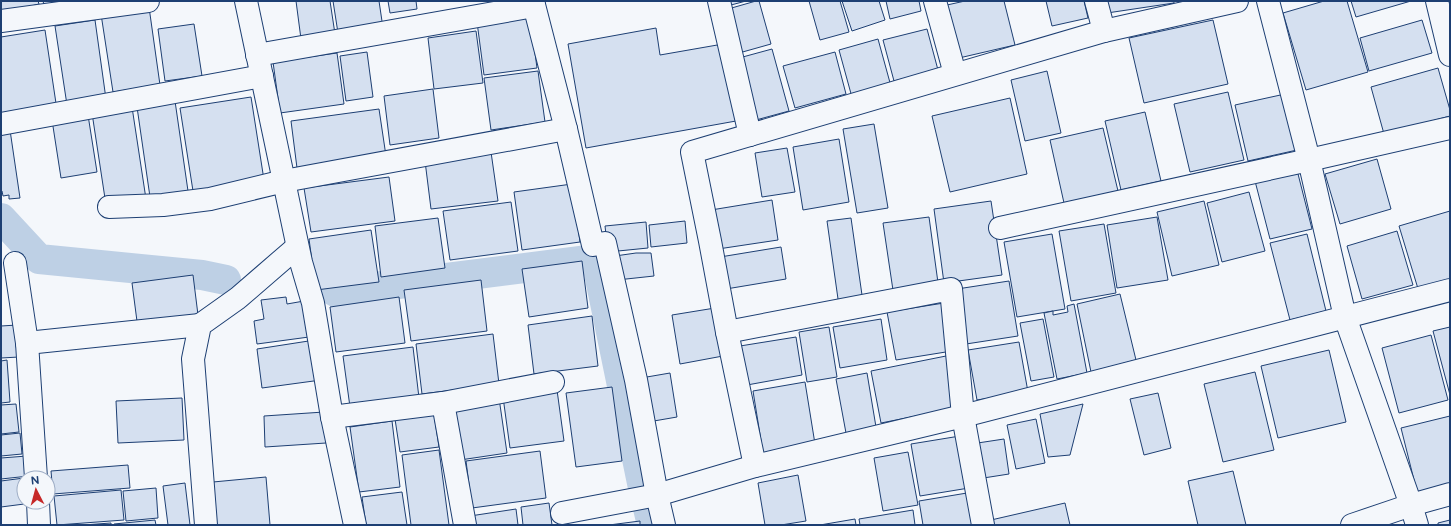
<svg xmlns="http://www.w3.org/2000/svg" width="1451" height="526" font-family="Figtree,sans-serif">
<style>
.lines{fill:none;stroke-linecap:round;stroke-linejoin:round}
.canal{stroke:#bed0e5;stroke-width:30}
.building{fill:#d5e0f0;stroke:#1d3f73}
.minor-casing{stroke:#1d3f73;stroke-width:24}
.minor{stroke:#f4f7fb;stroke-width:22}
</style>
<rect width="100%" height="100%" fill="#f4f7fb"/>
<g class="lines">
<!-- canal -->
<g class="canal">
<path d="M1 218 39 259 202 275 226 280"/>
<path d="M335 292 596 259 642 483 652 525"/>
</g>
</g>
<!-- building -->
<g class="building">
<path d="M1 1H38L39 4 1 14Z"/>
<path d="M43 1H74L45 9Z"/>
<path d="M296 1H330L335 34 301 39Z"/>
<path d="M333 1H379L383 28 338 33Z"/>
<path d="M388 1H416L417 9 390 13Z"/>
<path d="M730 1H746L731 5Z"/>
<path d="M756 1H759L771 44 739 53 728 9Z"/>
<path d="M809 1H840L849 32 820 40Z"/>
<path d="M842 1H879L885 20 852 31Z"/>
<path d="M886 1H919L921 11 890 19Z"/>
<path d="M965 1H1004L1015 45 959 58 947 5Z"/>
<path d="M1046 1H1084L1088 18 1052 26Z"/>
<path d="M1105 1H1174V3L1107 13Z"/>
<path d="M1324 1H1347L1368 72 1306 90 1283 13Z"/>
<path d="M1351 1H1411L1356 17Z"/>
<path d="M149 7 160 85 113 92 101 14Z"/>
<path d="M530 15 537 68 484 75 477 22Z"/>
<path d="M95 20 106 99 67 105 55 26Z"/>
<path d="M1213 20 1228 84 1144 103 1129 38Z"/>
<path d="M1422 20 1432 53 1369 71 1360 38Z"/>
<path d="M194 24 202 76 165 81 158 29Z"/>
<path d="M656 28 660 55 723 44 736 121 586 148 568 44Z"/>
<path d="M927 29 938 70 894 81 883 40Z"/>
<path d="M45 30 57 110 1 119V37Z"/>
<path d="M476 31 483 83 434 89 428 38Z"/>
<path d="M878 39 892 90 853 101 839 50Z"/>
<path d="M772 49 789 111 756 120 739 58Z"/>
<path d="M367 52 373 97 346 101 340 56Z"/>
<path d="M835 52 846 94 795 108 783 66Z"/>
<path d="M337 53 344 104 280 113 273 62Z"/>
<path d="M1438 68 1450 110V116L1384 134 1371 87Z"/>
<path d="M538 71 545 122 491 130 484 78Z"/>
<path d="M1047 71 1061 133 1025 141 1011 80Z"/>
<path d="M433 89 439 138 390 145 384 96Z"/>
<path d="M1228 92 1244 160 1190 172 1174 104Z"/>
<path d="M1285 94 1297 150 1248 161 1235 105Z"/>
<path d="M251 97 264 180 193 191 180 108Z"/>
<path d="M1010 98 1027 174 950 192 932 116Z"/>
<path d="M175 101 188 191 150 197 137 107Z"/>
<path d="M132 107 146 199 106 205 92 113Z"/>
<path d="M379 109 386 156 297 168 291 121Z"/>
<path d="M1145 112 1161 181 1121 190 1105 121Z"/>
<path d="M88 115 97 172 61 178 52 120Z"/>
<path d="M874 124 888 208 857 213 843 129Z"/>
<path d="M1103 128 1118 191 1064 203 1050 140Z"/>
<path d="M10 130 20 198 9 199V195L3 196 2 191H1V131Z"/>
<path d="M839 139 849 202 803 210 793 147Z"/>
<path d="M787 148 795 192 762 197 755 153Z"/>
<path d="M491 152 498 201 431 209 425 161Z"/>
<path d="M1377 159 1391 209 1340 224 1325 174Z"/>
<path d="M1297 170 1312 229 1270 239 1255 181Z"/>
<path d="M389 177 395 221 311 232 304 188Z"/>
<path d="M572 184 580 242 522 250 514 192Z"/>
<path d="M1249 192 1265 251 1222 262 1207 203Z"/>
<path d="M772 200 778 240 718 249 711 210Z"/>
<path d="M991 201 1002 275 944 283 934 209Z"/>
<path d="M1204 201 1219 265 1172 276 1157 212Z"/>
<path d="M511 202 518 251 450 260 443 211Z"/>
<path d="M1450 211V283L1419 292 1399 226Z"/>
<path d="M929 217 939 290 894 297 883 223Z"/>
<path d="M1157 217 1168 280 1117 288 1107 225Z"/>
<path d="M438 218 445 268 381 277 375 226Z"/>
<path d="M851 218 863 302 839 306 827 221Z"/>
<path d="M685 221 687 243 651 247 649 225Z"/>
<path d="M646 222 648 248 608 252 605 226Z"/>
<path d="M1104 224 1116 293 1071 301 1059 231Z"/>
<path d="M371 230 379 282 316 290 309 239Z"/>
<path d="M1397 231 1413 285 1362 299 1347 246Z"/>
<path d="M1052 234 1065 309 1017 317 1004 242Z"/>
<path d="M1307 234 1326 311 1290 320 1270 243Z"/>
<path d="M781 247 786 279 726 289 720 257Z"/>
<path d="M636 253H651L654 276 617 280 615 256Z"/>
<path d="M582 261 588 308 529 317 522 269Z"/>
<path d="M193 275 199 323 138 329 132 283Z"/>
<path d="M481 280 487 331 411 341 404 290Z"/>
<path d="M1009 281 1018 336 966 344 957 289Z"/>
<path d="M1120 294 1136 360 1091 372 1077 304Z"/>
<path d="M286 297 287 304 304 301 309 337 257 344 254 321 264 319 261 300Z"/>
<path d="M399 297 405 343 336 352 330 307Z"/>
<path d="M944 303 952 351 896 360 887 312Z"/>
<path d="M1074 304 1087 373 1057 379 1044 313 1053 311V315L1068 312 1067 306Z"/>
<path d="M715 308 723 356 680 364 672 315Z"/>
<path d="M592 316 598 366 534 374 528 325Z"/>
<path d="M881 319 887 360 840 368 833 327Z"/>
<path d="M1043 319 1054 377 1031 381 1020 323Z"/>
<path d="M17 325 19 357 1 358V326Z"/>
<path d="M829 327 837 377 807 382 799 332Z"/>
<path d="M1450 327V395L1433 331Z"/>
<path d="M493 334 499 384 422 394 416 344Z"/>
<path d="M1431 335 1448 400 1399 413 1382 348Z"/>
<path d="M796 337 802 375 747 385 740 346Z"/>
<path d="M315 340 321 380 262 388 257 349Z"/>
<path d="M1019 342 1028 392 977 400 968 350Z"/>
<path d="M413 347 419 398 350 407 343 356Z"/>
<path d="M1329 350 1346 422 1278 438 1261 366Z"/>
<path d="M951 355 961 407 881 423 871 371Z"/>
<path d="M7 360 10 402 1 403V361Z"/>
<path d="M1255 372 1274 450 1223 462 1204 384Z"/>
<path d="M670 373 677 417 648 422 641 378Z"/>
<path d="M867 373 876 427 846 433 836 379Z"/>
<path d="M805 382 815 444 763 453 753 391Z"/>
<path d="M612 387 622 461 576 467 566 393Z"/>
<path d="M557 390 564 441 510 448 503 397Z"/>
<path d="M1158 393 1171 448 1144 455 1130 399Z"/>
<path d="M182 398 184 440 118 443 116 401Z"/>
<path d="M499 398 507 453 460 460 453 404Z"/>
<path d="M16 404 19 432 1 434V405Z"/>
<path d="M1083 404 1070 455 1048 457 1040 414Z"/>
<path d="M324 412 326 443 265 447 264 416Z"/>
<path d="M434 414 439 447 400 452 395 419Z"/>
<path d="M1450 416V484L1417 492 1401 428Z"/>
<path d="M1036 419 1045 463 1016 469 1007 425Z"/>
<path d="M392 421 400 487 359 492 350 427Z"/>
<path d="M20 433 22 454 1 456V435Z"/>
<path d="M960 436 969 488 920 496 911 444Z"/>
<path d="M1004 439 1009 474 977 479 971 444Z"/>
<path d="M439 450 449 525H411L402 455Z"/>
<path d="M540 451 546 498 472 508 466 461Z"/>
<path d="M908 452 918 505 883 511 874 458Z"/>
<path d="M27 456 29 476 1 479V458Z"/>
<path d="M128 465 130 488 53 494 51 471Z"/>
<path d="M1233 471 1246 525H1198L1188 481Z"/>
<path d="M798 475 806 521 781 525H765L758 483Z"/>
<path d="M266 477 270 525H216L213 482Z"/>
<path d="M24 478V502L32 503 1 507V481Z"/>
<path d="M185 483 190 525H168L163 486Z"/>
<path d="M156 488 158 518 126 521 123 491Z"/>
<path d="M121 490 124 520 57 525 54 496Z"/>
<path d="M402 492 407 525H366L362 497Z"/>
<path d="M967 493 973 525H923L919 501Z"/>
<path d="M549 503 552 525H523L521 507Z"/>
<path d="M1065 503 1070 525H993L991 520Z"/>
<path d="M516 509 518 525H471L470 516Z"/>
<path d="M913 510 915 525H860L859 519Z"/>
<path d="M855 519 856 525H820Z"/>
<path d="M155 520 156 525H114V524Z"/>
<path d="M1450 520V525H1438V523Z"/>
<path d="M640 521V525H609Z"/>
<path d="M111 523V525H83Z"/>
</g>
<g class="lines">
<!-- minor casing -->
<g class="minor-casing">
<g id="minor">
<path d="M246 1 301 262 313 303 332 417 355 525"/>
<path d="M533 1 566 129 593 245 605 243 636 380 657 495 664 525"/>
<path d="M719 1 750 135"/>
<path d="M935 1 955 74"/>
<path d="M1096 1 1104 31"/>
<path d="M1268 1 1309 160 1345 317 1411 505 1417 525"/>
<path d="M1437 1 1450 55"/>
<path d="M1 21 148 1"/>
<path d="M257 55 534 6"/>
<path d="M1 124 262 76"/>
<path d="M109 207 163 205 210 199 284 181 566 129"/>
<path d="M1000 228 1309 160 1450 128"/>
<path d="M15 263 27 343 36 478"/>
<path d="M727 332 951 289 963 416 983 525"/>
<path d="M27 343 200 325"/>
<path d="M443 403 465 525"/>
<path d="M332 417 443 403 553 382"/>
<path d="M755 466 727 332 710 241 692 152 1104 31 1237 1"/>
<path d="M38 502 39 525"/>
<path d="M562 513 657 495 755 466 963 416 1450 290"/>
<path d="M206 525 193 359 200 325 238 298 297 247"/>
<path d="M1352 525 1411 505 1450 494"/>
</g>
</g>
<!-- minor -->
<use href="#minor" class="minor"/>
</g>
<!-- border -->
<rect width="1451" height="526" fill="none" stroke="#1d3f73" stroke-width="4"/>
<!-- north arrow -->
<g transform="translate(36 490) rotate(354)"><circle r="19" fill="#f4f7fb" stroke="#9eadc5"/>
<path d="M0-3L7 15L0 10L-7 15Z" fill="#c62828"/>
<text y="-6" font-size="11" font-weight="bold" text-anchor="middle" fill="#1d3f73">N</text>
</g>
</svg>
